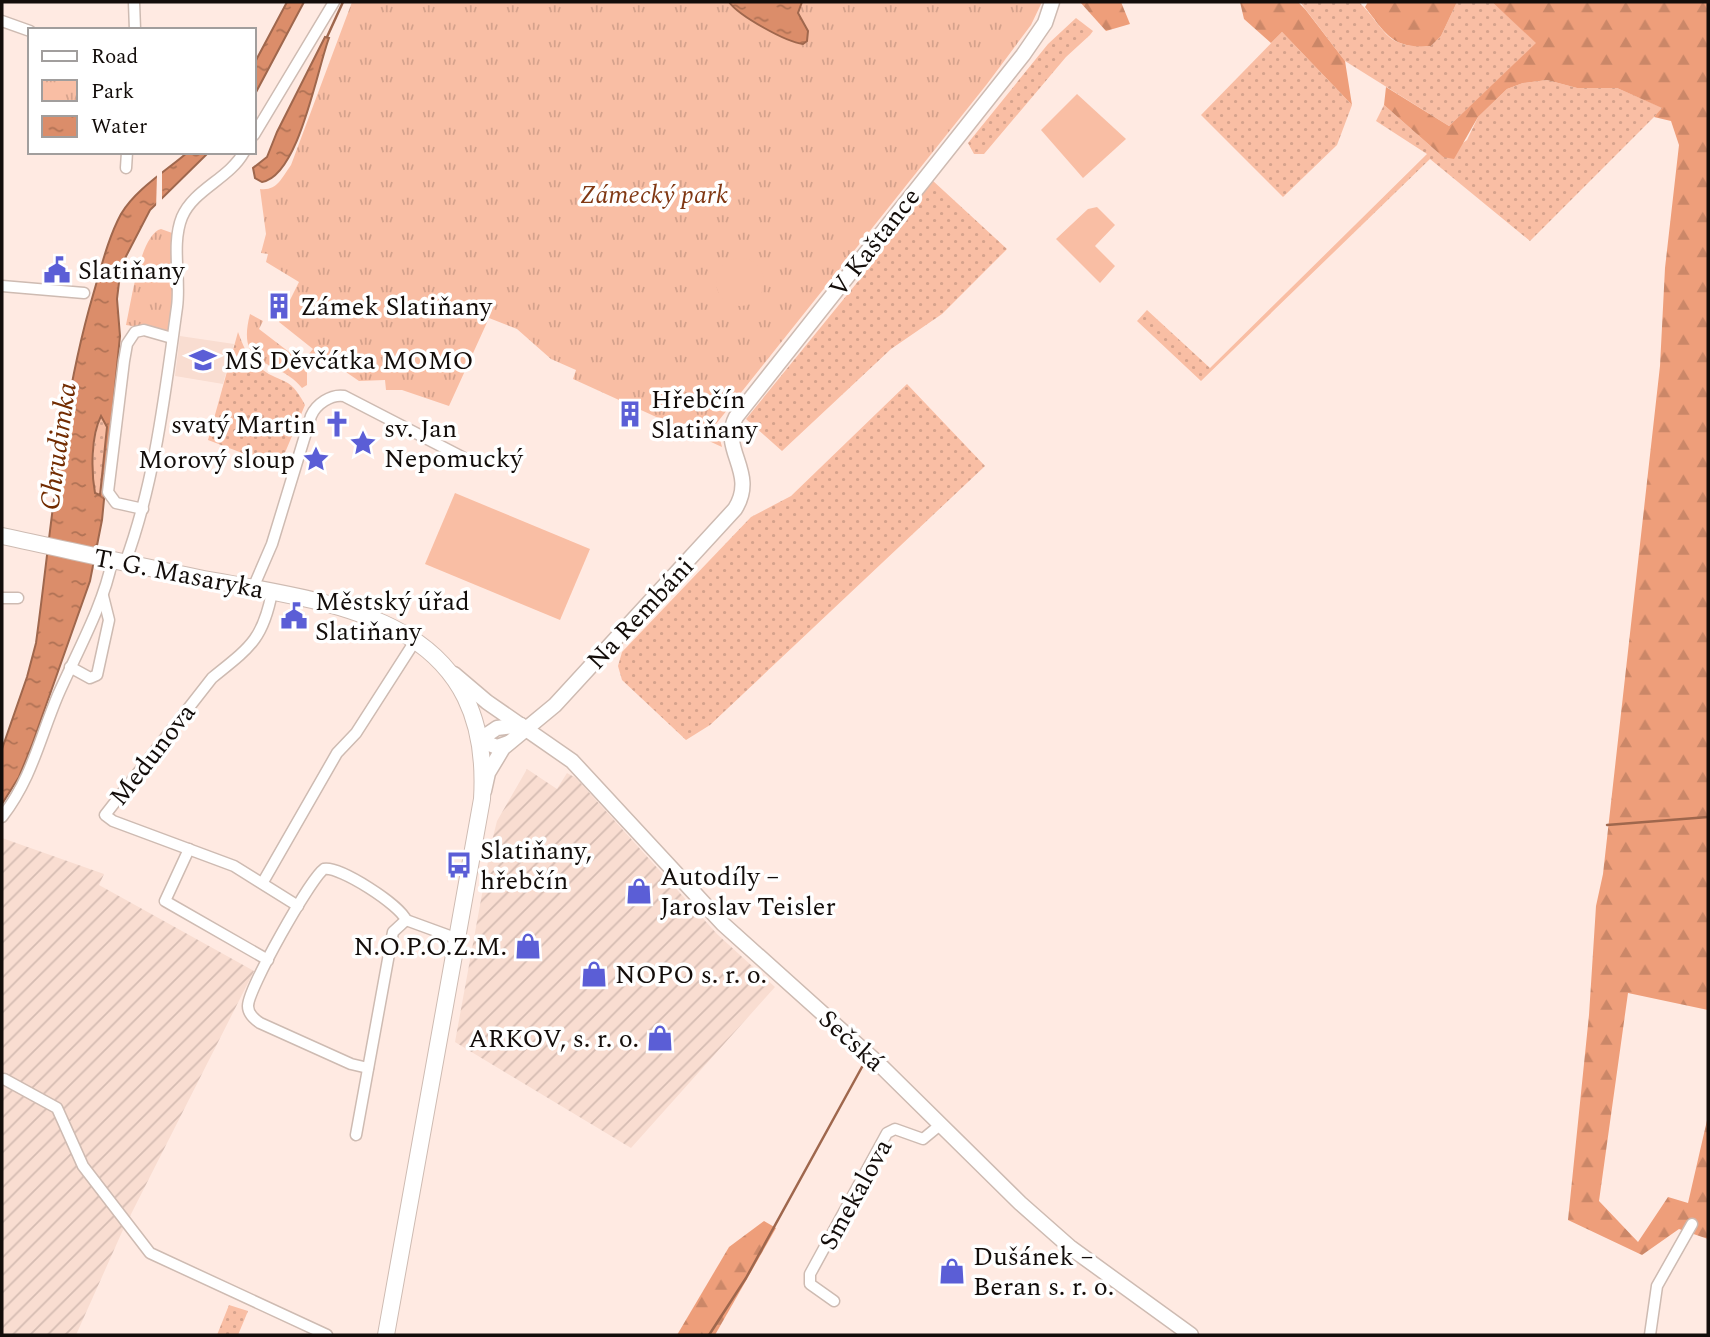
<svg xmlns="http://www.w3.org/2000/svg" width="1710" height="1337" font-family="Spectral,serif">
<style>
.built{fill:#f9ddd1}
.industrial{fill:url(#industrial-furrows)}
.grass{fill:url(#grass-dots)}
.forest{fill:url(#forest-firs)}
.park{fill:url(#park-tufts)}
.pitch{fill:#f9bea4}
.water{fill:url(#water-ripples);stroke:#9f674d;stroke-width:2;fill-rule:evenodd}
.pier{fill:#ffeae2}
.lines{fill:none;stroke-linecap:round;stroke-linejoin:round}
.stream{stroke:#9f674d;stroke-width:2.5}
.minor-casing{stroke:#cebbb2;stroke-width:13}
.tertiary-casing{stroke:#cebbb2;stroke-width:17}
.secondary-casing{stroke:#cebbb2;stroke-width:18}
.minor{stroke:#fff;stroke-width:10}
.tertiary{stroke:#fff;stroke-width:14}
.secondary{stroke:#fff;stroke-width:16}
.labels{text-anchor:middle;stroke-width:7;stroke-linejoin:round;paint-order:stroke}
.park-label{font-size:26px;font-style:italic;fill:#803813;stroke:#fff}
.street-label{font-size:26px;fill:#130d0a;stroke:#fff}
.poi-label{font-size:26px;fill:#130d0a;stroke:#fff;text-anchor:start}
.water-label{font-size:28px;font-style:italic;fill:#722c01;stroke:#fff}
</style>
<defs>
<pattern id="industrial-furrows" width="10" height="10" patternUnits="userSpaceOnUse" patternTransform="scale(1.75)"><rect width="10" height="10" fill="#f9ddd1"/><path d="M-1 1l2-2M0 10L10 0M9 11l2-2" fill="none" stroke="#d5bcb2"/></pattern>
<pattern id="grass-dots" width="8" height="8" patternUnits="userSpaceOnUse" patternTransform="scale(1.75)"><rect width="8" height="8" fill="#f9bea4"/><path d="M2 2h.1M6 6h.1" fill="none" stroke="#d5a28c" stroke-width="1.8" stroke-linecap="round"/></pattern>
<pattern id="forest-firs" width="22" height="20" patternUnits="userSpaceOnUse" patternTransform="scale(1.75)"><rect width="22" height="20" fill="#ee9e7a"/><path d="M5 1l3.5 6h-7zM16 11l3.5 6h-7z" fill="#cb8768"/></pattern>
<pattern id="park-tufts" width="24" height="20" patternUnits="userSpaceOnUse" patternTransform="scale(1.75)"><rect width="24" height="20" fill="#f9bea4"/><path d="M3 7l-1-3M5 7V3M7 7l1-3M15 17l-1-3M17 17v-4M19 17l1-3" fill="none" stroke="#d5a28c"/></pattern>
<pattern id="water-ripples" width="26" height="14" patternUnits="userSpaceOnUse" patternTransform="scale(1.75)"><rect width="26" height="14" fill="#db8d6a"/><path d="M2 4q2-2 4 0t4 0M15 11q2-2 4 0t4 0" fill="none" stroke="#b07255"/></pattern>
</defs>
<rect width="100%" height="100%" fill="#ffeae2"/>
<!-- built -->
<path class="built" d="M180 336 234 344 223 384 175 376Z"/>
<!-- industrial -->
<g class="industrial">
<path d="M527 769 557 789 567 773 576 778 717 934 775 987 631 1148 455 1042 491 845 497 821Z"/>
<path d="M2 838 104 874 99 885 254 971 122 1232 76 1335H2Z"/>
</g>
<!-- grass -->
<g class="grass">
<path d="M1300 2H1359C1387 30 1384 49 1431 46L1441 36 1457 2H1492L1537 43 1449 126 1345 61Z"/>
<path d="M1076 18 1093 31 1090 35 1066 57 984 154H974L968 143 1048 44Z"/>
<path d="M1282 32 1352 105 1337 145 1283 197 1201 115Z"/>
<path d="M1547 80 1577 88H1617L1663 108 1530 241 1430 159 1201 381 1137 321 1147 310 1210 368 1427 154 1376 121 1384 105 1443 157 1467 140 1478 117 1507 89 1523 83Z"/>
<path d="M932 180 1007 249 942 314 891 349 782 451 746 419 860 279Z"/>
<path d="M238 332C243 345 247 357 258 366 279 385 289 373 305 405L279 467 208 440Z"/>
<path d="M907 384 985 466 710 725 686 740 622 680 618 666 622 652 751 517 791 496Z"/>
<path d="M101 416 107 427 100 496 95 493C91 470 93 437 101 416Z"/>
<path d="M229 1305 248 1311 238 1335H217Z"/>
</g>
<!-- forest -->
<g class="forest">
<path d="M1080 2H1121L1130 24 1106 31Z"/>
<path d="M1240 2H1298L1305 9 1345 61 1352 105 1282 32 1271 43 1244 19Z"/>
<path d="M1368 2H1457L1441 36 1431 46C1392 49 1387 35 1365 7Z"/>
<path d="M1492 2H1708V1010L1628 993 1599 1201 1638 1242 1668 1197 1688 1203 1708 1116V1239L1679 1229 1642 1255 1568 1220 1589 1015 1596 906 1603 874 1660 366 1665 268 1679 145 1671 121 1654 117 1662 108 1617 88H1577L1547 80 1523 83 1507 89 1478 117 1454 159 1443 157 1384 105 1386 87 1449 126 1536 43Z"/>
<path d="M764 1221 776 1228 715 1335H677L729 1247Z"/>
</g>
<!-- park -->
<g class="park">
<path d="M352 2H1042L1031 25 987 84 716 424 722 447 573 379 576 370 551 359 517 329 489 318 449 406 402 390H386L385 380 359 381 327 359 320 368 311 364 307 369V385L302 388C278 358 235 371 250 314L263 321 259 329 302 362 313 349 279 322 299 282 266 262 268 254 261 253 266 234 260 189C277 191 281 179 291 165Z"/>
<path d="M161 229 175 234 176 277 170 332 126 325C131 304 140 234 161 229Z"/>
</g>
<!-- pitch -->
<g class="pitch">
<path d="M1077 94 1126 139 1083 178 1041 130Z"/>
<path d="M1097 207 1115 225 1095 246 1115 266 1100 283 1056 239 1088 209Z"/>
<circle cx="740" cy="282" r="24"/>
<path d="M455 493 590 549 560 620 425 564Z"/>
</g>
<!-- water -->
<g class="water">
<path d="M287 2H304L254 96V64Z"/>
<path d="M729 2H802L798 13 808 31 807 41 803 44C786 42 739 16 729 2Z"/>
<path d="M325 37 329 38C317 69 299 176 262 182L255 178 253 168 267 157 277 132Z"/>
<path d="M188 152H209L150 210 121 266 117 299 120 336 102 520 90 581 32 745 19 777 2 804V749L27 677 36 643C52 526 60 408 93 295 101 268 108 238 121 214 136 189 166 171 188 152ZM101 416 107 427 100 495 95 493C91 471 91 436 101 416Z"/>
</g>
<!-- pier -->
<path class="pier" d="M162 169V204L156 210 157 174Z"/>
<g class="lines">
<!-- stream -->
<g class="stream">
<path d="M327 37 343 2"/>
<path d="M1607 825 1708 817"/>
<path d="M709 1335 746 1278 862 1067"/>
</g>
<!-- minor casing -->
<g class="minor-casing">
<g id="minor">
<path d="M134 2 135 30"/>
<path d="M2 21 30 31"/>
<path d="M254 135 334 2"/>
<path d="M126 168 127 152"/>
<path d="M2 286 84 293"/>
<path d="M143 509 116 503 108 492 124 361 127 344 135 332 144 330 172 338"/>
<path d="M125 563C155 482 165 393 177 307 181 279 171 244 182 217 194 189 229 179 244 152"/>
<path d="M253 588 272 544 311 416C316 404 331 394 344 396L466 459"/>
<path d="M272 592C263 640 249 648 212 678L105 815 113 821 234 866 298 906"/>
<path d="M2 598H18"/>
<path d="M70 667 90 678 97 675 109 620 103 596"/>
<path d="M2 817C32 778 39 740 58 695 76 654 104 604 112 561"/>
<path d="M189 849 165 901 268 960"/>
<path d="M263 882 337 753 356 733 415 641"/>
<path d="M406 920 458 939"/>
<path d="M368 1068 351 1064 260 1023C254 1019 248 1013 248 1006 248 989 310 879 324 869 340 866 400 905 406 920"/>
<path d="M4 1079 57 1108 83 1166 150 1253 327 1335"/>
<path d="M356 1135 393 932 406 920"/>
<path d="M834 1301 810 1284V1274L887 1133 895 1129 923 1139 940 1125"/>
<path d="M1650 1335 1657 1286 1692 1224"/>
</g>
</g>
<!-- tertiary casing -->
<g class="tertiary-casing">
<g id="tertiary">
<path d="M454 674 487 702 572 761 723 924 880 1065 1020 1203 1071 1248 1191 1335"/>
<path d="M508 743 497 747 479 740 497 728 521 725"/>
<path d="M484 791 488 773 503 748 555 705 735 509C758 472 719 450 736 417L1023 55 1045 23 1052 2"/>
</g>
</g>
<!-- secondary casing -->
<g class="secondary-casing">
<path id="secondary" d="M2 536C68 550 133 565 199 578 337 604 493 616 482 799L386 1335"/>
</g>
<!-- minor -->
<use href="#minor" class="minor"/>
<!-- tertiary -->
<use href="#tertiary" class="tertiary"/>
<!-- secondary -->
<use href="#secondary" class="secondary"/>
</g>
<!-- icons -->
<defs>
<g id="civic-bare" transform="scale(2.1)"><path d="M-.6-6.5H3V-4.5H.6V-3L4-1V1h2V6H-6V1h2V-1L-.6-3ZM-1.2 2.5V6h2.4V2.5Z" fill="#5b5ed6" stroke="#fff" stroke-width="2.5" paint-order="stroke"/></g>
<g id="building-bare" transform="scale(2.1)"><path d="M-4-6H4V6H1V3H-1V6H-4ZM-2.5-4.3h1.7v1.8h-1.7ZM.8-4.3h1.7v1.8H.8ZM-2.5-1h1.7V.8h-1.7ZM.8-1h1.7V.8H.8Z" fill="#5b5ed6" stroke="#fff" stroke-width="2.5" paint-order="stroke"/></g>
<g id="school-bare" transform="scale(2.1)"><path d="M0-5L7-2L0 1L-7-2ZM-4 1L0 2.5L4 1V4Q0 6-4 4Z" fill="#5b5ed6" stroke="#fff" stroke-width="2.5" paint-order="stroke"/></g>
<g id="church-bare" transform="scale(2.1)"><path d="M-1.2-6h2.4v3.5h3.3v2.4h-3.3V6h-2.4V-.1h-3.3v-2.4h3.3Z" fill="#5b5ed6" stroke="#fff" stroke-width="2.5" paint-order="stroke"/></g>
<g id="sight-bare" transform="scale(2.1)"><path d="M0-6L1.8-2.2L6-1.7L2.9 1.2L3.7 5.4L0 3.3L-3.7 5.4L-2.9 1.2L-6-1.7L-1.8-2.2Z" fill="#5b5ed6" stroke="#fff" stroke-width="2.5" paint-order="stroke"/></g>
<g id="bus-bare" transform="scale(2.1)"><path d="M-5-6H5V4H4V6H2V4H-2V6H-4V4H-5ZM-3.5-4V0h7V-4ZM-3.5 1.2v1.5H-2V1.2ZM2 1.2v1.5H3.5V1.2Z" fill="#5b5ed6" stroke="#fff" stroke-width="2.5" paint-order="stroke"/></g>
<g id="shop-bare" transform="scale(2.1)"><path d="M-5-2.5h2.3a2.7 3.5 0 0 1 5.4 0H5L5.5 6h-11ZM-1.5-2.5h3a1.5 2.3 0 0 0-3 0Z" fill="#5b5ed6" stroke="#fff" stroke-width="2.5" paint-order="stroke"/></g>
</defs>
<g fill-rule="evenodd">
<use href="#civic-bare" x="57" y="270"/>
<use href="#building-bare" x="279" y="306"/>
<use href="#school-bare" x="203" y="360"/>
<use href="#building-bare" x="630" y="414"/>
<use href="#church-bare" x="337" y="424"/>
<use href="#sight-bare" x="363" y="443"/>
<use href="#sight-bare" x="316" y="459"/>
<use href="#civic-bare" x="294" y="616"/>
<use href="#bus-bare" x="459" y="865"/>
<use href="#shop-bare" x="639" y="891"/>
<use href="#shop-bare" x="528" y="946"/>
<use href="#shop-bare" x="594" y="974"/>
<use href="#shop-bare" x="660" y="1038"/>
<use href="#shop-bare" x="952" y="1271"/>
</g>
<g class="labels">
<!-- park labels -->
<g class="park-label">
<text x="654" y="203">Zámecký park</text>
</g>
<!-- street labels -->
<g class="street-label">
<text transform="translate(874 242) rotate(-52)" y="9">V Kaštance</text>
<text transform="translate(179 573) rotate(11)" y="9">T. G. Masaryka</text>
<text transform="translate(640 613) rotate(-47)" y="9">Na Rembáni</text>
<text transform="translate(152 754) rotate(-52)" y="9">Medunova</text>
<text transform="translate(852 1040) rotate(42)" y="9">Sečská</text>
<text transform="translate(855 1194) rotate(-61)" y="9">Smekalova</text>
</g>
<!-- poi labels -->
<g class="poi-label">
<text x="78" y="279">Slatiňany</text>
<text x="300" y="315">Zámek Slatiňany</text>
<text x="224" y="369">MŠ Děvčátka MOMO</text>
<text x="651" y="408">Hřebčín<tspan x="651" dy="30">Slatiňany</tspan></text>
<text x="316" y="433" text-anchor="end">svatý Martin</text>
<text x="384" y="437">sv. Jan<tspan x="384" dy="30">Nepomucký</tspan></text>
<text x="295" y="468" text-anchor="end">Morový sloup</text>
<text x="315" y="610">Městský úřad<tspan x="315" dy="30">Slatiňany</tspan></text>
<text x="480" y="859">Slatiňany,<tspan x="480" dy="30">hřebčín</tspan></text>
<text x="660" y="885">Autodíly –<tspan x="660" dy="30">Jaroslav Teisler</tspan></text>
<text x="507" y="955" text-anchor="end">N.O.P.O.Z.M.</text>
<text x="615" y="983">NOPO s. r. o.</text>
<text x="639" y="1047" text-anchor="end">ARKOV, s. r. o.</text>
<text x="973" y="1265">Dušánek –<tspan x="973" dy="30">Beran s. r. o.</tspan></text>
</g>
<!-- water labels -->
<g class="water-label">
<text transform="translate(57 446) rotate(-82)" y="10">Chrudimka</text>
</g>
</g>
<!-- border -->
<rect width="1710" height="1337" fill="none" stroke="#130d0a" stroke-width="7"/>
<!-- legend -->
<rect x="28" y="28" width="228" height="126" fill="#ffffff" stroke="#a19e9d" stroke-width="2"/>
<rect x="42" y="51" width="35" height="10" fill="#ffffff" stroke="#a19e9d" stroke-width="2"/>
<text x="91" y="63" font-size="21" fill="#130d0a">Road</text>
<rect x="42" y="80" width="35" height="21" fill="url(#park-tufts)" stroke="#a19e9d" stroke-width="2"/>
<text x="91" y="98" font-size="21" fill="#130d0a">Park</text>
<rect x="42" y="116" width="35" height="21" fill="url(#water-ripples)" stroke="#a19e9d" stroke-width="2"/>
<text x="91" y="133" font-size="21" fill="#130d0a">Water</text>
</svg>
